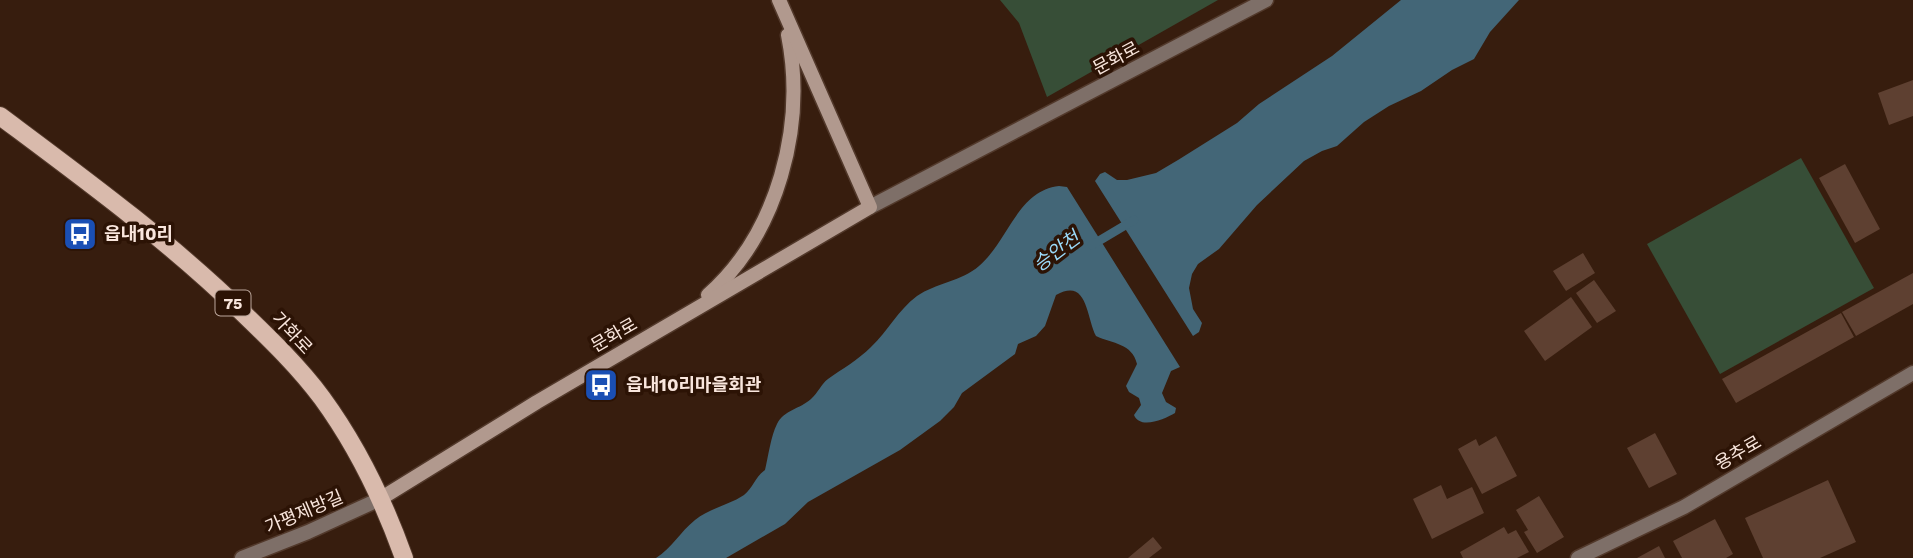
<svg xmlns="http://www.w3.org/2000/svg" width="1913" height="558" font-family="'Work Sans','Noto Sans KR',sans-serif">
<style>
.green{fill:#374e37}
.water{fill:#436677}
.lines{fill:none;stroke-linecap:round;stroke-linejoin:round}
.stream{stroke:#436677;stroke-width:9}
.building{fill:#5e4031}
.minor-casing{stroke:#52392b;stroke-width:17}
.tertiary-casing{stroke:#52392b;stroke-width:17}
.secondary-casing{stroke:#52392b;stroke-width:17}
.primary-casing{stroke:#52392b;stroke-width:20}
.minor{stroke:#7e6f68;stroke-width:14}
.tertiary{stroke:#7e6f68;stroke-width:14}
.secondary{stroke:#b1998e;stroke-width:14}
.primary{stroke:#d9baac;stroke-width:18}
.labels{text-anchor:middle;stroke-width:7;stroke-linejoin:round;paint-order:stroke}
.shield{fill:#2c1305;stroke:#bca79c;stroke-width:2}
.shield-label{font-size:16px;font-weight:bold;fill:#f9e6dd}
.street-label{font-size:18px;fill:#f9e6dd;stroke:#2c1305}
.poi-label{font-size:18px;font-weight:bold;fill:#f9e6dd;stroke:#2c1305;text-anchor:start}
.water-label{font-size:19px;font-style:italic;fill:#9adafa;stroke:#2c1305}
</style>
<rect width="100%" height="100%" fill="#371d0e"/>
<!-- green -->
<g class="green">
<path d="M1000 0H1218L1047 97 1019 23Z"/>
<path d="M1801 158 1874 288 1720 374 1647 244Z"/>
</g>
<!-- water -->
<g class="water">
<path d="M1401 0H1519L1490 32 1474 59 1452 70 1421 91 1389 106 1364 122 1337 146 1322 151 1304 161 1257 205 1219 249 1198 264 1192 274 1189 288 1193 309 1202 323 1199 332 1193 336 1095 181 1100 174 1105 172 1117 180H1127L1156 173 1178 160 1237 123 1259 104 1332 56Z"/>
<path d="M1059 186 1067 187 1180 367 1171 371 1162 393 1166 402 1176 408 1175 413C1165 419 1140 430 1134 415L1141 405 1139 398 1129 392 1126 386 1137 364C1132 343 1113 344 1096 336 1086 317 1088 277 1056 295L1045 326 1036 336 1018 344 1015 354 962 393 954 407 940 421 900 450 808 502 785 524 726 558H656C672 548 680 532 695 520 710 508 729 505 744 495 753 488 755 477 765 470 768 458 771 435 777 424 784 410 800 409 811 399 818 393 821 384 828 379 842 369 858 360 871 347 888 331 898 310 917 296 936 283 962 281 979 266 1009 240 1017 191 1059 186Z"/>
</g>
<g class="lines">
<!-- stream -->
<path class="stream" d="M1092 245 1134 220"/>
</g>
<!-- building -->
<g class="building">
<path d="M1913 80V116L1889 125 1878 93Z"/>
<path d="M1845 164 1880 229 1855 243 1819 178Z"/>
<path d="M1583 253 1595 273 1566 291 1553 271Z"/>
<path d="M1913 273V304L1856 336 1842 312Z"/>
<path d="M1594 280 1616 311 1597 323 1576 293Z"/>
<path d="M1571 297 1592 327 1545 361 1524 331Z"/>
<path d="M1841 313 1854 337 1736 403 1722 379Z"/>
<path d="M1655 433 1677 474 1649 488 1627 448Z"/>
<path d="M1496 436 1517 476 1482 494 1458 449 1476 439 1479 446Z"/>
<path d="M1828 480 1856 542 1820 558H1763L1745 518Z"/>
<path d="M1441 485 1447 499 1472 487 1484 513 1432 539 1413 499Z"/>
<path d="M1539 496 1564 537 1537 553 1524 532 1528 530 1516 510Z"/>
<path d="M1715 519 1733 554 1726 558H1682L1673 541Z"/>
<path d="M1504 527 1508 534 1516 530 1529 552 1517 558H1463L1460 552Z"/>
<path d="M1153 537 1162 548 1149 558H1128Z"/>
<path d="M1659 546 1665 558H1637Z"/>
</g>
<g class="lines">
<!-- minor casing -->
<g class="minor-casing">
<g id="minor">
<path d="M870 207 1266 0"/>
<path d="M242 558 308 532 380 499"/>
</g>
</g>
<!-- tertiary casing -->
<g class="tertiary-casing">
<path id="tertiary" d="M1578 558 1684 507 1913 373"/>
</g>
<!-- secondary casing -->
<g class="secondary-casing">
<g id="secondary">
<path d="M708 295C778 233 806 126 788 35"/>
<path d="M380 499 537 402 870 207 779 0"/>
</g>
</g>
<!-- primary casing -->
<g class="primary-casing">
<path id="primary" d="M0 116C83 178 168 240 243 313 271 340 299 367 322 398 357 446 384 502 404 558"/>
</g>
<!-- minor -->
<use href="#minor" class="minor"/>
<!-- tertiary -->
<use href="#tertiary" class="tertiary"/>
<!-- secondary -->
<use href="#secondary" class="secondary"/>
<!-- primary -->
<use href="#primary" class="primary"/>
</g>
<!-- icons -->
<defs>
<g id="bus-square" transform="scale(1.75)"><rect x="-9" y="-9" width="18" height="18" rx="4" fill="#1a4fb4" stroke="#2c1305"/><path d="M-5-6H5V4H4V6H2V4H-2V6H-4V4H-5ZM-3.5-4V0h7V-4ZM-3.5 1.2v1.5H-2V1.2ZM2 1.2v1.5H3.5V1.2Z" fill="#fff"/></g>
</defs>
<g fill-rule="evenodd">
<use href="#bus-square" x="80" y="234"/>
<use href="#bus-square" x="601" y="385"/>
</g>
<g class="labels">
<!-- shield labels -->
<rect class="shield" x="215.5" y="290.5" width="35" height="25" rx="5"/>
<g class="shield-label">
<text x="233" y="309">75</text>
</g>
<!-- street labels -->
<g class="street-label">
<text transform="translate(1116 58) rotate(-28)" y="6">문화로</text>
<text transform="translate(292 333) rotate(47)" y="6">가화로</text>
<text transform="translate(614 335) rotate(-30)" y="6">문화로</text>
<text transform="translate(1738 453) rotate(-30)" y="6">용추로</text>
<text transform="translate(304 512) rotate(-23)" y="6">가평제방길</text>
</g>
<!-- poi labels -->
<g class="poi-label">
<text x="104" y="240">읍내10리</text>
<text x="626" y="391">읍내10리마을회관</text>
</g>
<!-- water labels -->
<g class="water-label">
<text transform="translate(1056 251) rotate(-37)" y="7">승안천</text>
</g>
</g>
</svg>
